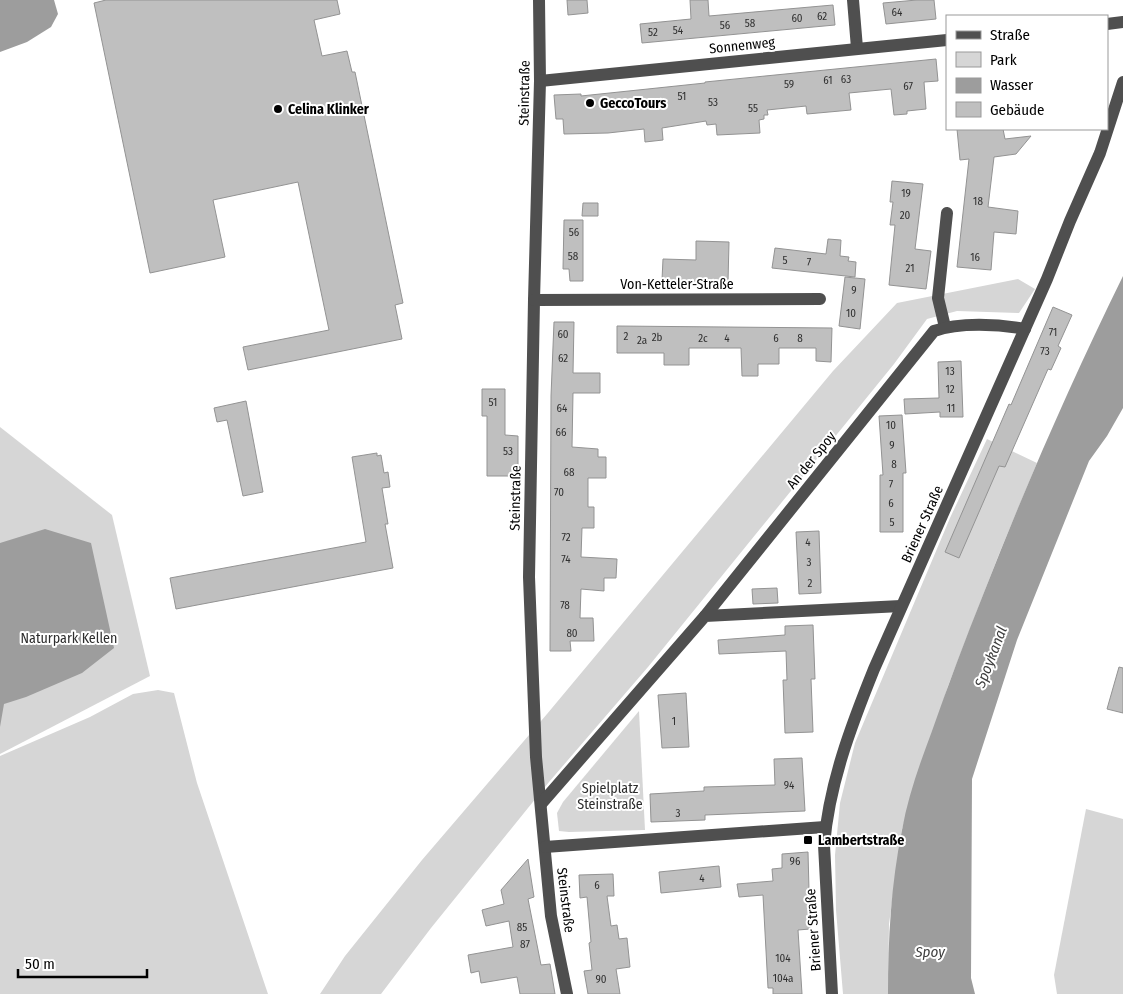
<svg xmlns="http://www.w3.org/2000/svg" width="1123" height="994" font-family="'Fira Sans Condensed',sans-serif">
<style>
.green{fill:#d6d6d6}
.water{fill:#9d9d9d}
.building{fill:#bfbfbf;stroke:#939393}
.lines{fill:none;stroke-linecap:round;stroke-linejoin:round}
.minor{stroke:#4f4f4f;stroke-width:12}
.poi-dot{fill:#000;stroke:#fff;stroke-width:2}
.labels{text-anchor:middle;stroke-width:4;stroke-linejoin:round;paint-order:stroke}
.number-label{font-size:11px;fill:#303030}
.street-label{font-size:14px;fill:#000;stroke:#fff}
.poi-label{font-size:14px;font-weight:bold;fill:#000;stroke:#fff;text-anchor:start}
.park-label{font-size:14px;fill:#2d2d2d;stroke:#fff}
.water-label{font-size:15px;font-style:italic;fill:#3e3e3e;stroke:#fff}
</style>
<rect width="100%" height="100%" fill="#fff"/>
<!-- green -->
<g class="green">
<path d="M1018 279 1035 289 1019 313 957 311 927 319 894 364 648 667 549 782 431 928 381 994H320L345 956 422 860 547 714 833 371 897 303Z"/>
<path d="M0 427 112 515 150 676 0 754Z"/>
<path d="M987 439 1037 463 999 554 948 686 902 829 889 924 888 994H843L836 910 835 855 840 803 855 743 950 518Z"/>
<path d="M158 690 174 693 197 783 268 994H0V756L90 717 133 694Z"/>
<path d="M639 711 645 830 569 832 559 831 557 813 563 802Z"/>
<path d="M1086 809 1123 819V994H1057L1054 975Z"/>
</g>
<!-- water -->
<g class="water">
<path d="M0 0H54L58 14 51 27 27 42 0 52Z"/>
<path d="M1123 276V408L1107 436 1089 461 1017 640 972 779 971 978 975 994H888C888 939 891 884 902 830 908 796 920 763 932 731 948 685 965 640 983 595 1025 487 1072 380 1123 276Z"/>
<path d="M45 529 91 543 114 648 82 673 26 697 4 704 0 727V543Z"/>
</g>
<!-- building -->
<g class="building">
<path d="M106 0H337L340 14 314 20 322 56 347 51 352 72H355L403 303 395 305 402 339 248 370 243 347 329 330 298 182 213 200 225 257 150 273 94 3Z"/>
<path d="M567 0H587L588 13 568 15Z"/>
<path d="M690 0H708L709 16 833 5 835 25 642 43 640 24 691 19Z"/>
<path d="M917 0H934L936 19 886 24 883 3Z"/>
<path d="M936 59 938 81 924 82 926 109 907 111V114L894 115 891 89 849 93 851 110 807 114 806 106 767 110 768 115H764V119L759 120 760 133 717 135 716 124 707 125 706 121 662 128 663 140 645 142 644 129 608 133 564 134 563 119H556L554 95 581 94V96L705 83V82Z"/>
<path d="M957 129H1003L1005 139 1031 136 1016 154 994 157 988 207 1018 211 1016 234 994 232 991 270 957 267 969 159 960 160Z"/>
<path d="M892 181 923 184 915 249 931 251 926 289 889 285 895 225H890L893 202H890Z"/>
<path d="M583 203H598V216H582Z"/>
<path d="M564 220H583V281H570L569 269H563Z"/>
<path d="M828 239 841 240 840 256 849 257 848 261 856 262 855 277 772 268 775 248 826 254Z"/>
<path d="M696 241 729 242 728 282 662 280 663 259 696 260Z"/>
<path d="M845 277 865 279 860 329 839 326Z"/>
<path d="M1053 307 1072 315 1058 346 1061 348 1051 370 1048 369 1005 467 999 466 959 558 945 552 1009 404 1011 405Z"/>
<path d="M554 322H574L573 373H600V393H573L572 447 598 449V457H606V478H588V507H594V528H582L581 557 617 559 616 578H604V591L581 589 580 618H593L594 641H570L571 651H550L551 396Z"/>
<path d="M617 326 832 328 831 362 816 361V348H779V364H758V376H742L741 348H689V365H664V353H617Z"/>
<path d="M961 361 963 417H940V412L905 414 904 399 939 398 938 362Z"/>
<path d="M482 389H505V435L518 436V476H487V416H482Z"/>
<path d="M246 401 263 492 243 496 227 420 217 422 214 408Z"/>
<path d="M902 415 906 473H903V532H880V475H883L879 416Z"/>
<path d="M377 453V456L381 455 384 473 388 472 390 487 382 488 388 524H385L393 568 176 609 170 578 366 542 352 457Z"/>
<path d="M819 531 821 593 799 594 796 532Z"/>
<path d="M777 588 778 603 753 604 752 589Z"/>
<path d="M813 625 815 679H811L813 732 785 733 783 680H787L786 651 719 654 718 640 785 635V626Z"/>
<path d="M1119 667 1123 668V713L1107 709Z"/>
<path d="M686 693 689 747 662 748 658 695Z"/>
<path d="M802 758 805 811 705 815V820L651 822 650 794 704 791V787L775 785 774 759Z"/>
<path d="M808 852 810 929 798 930 802 994H773V988H768L763 895 739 897 737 884 773 881 772 869 782 868V854Z"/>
<path d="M528 859 534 897 528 899 541 965 550 964 555 994H520L517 977 481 983 479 971 471 973 468 955 513 947 509 921 486 926 482 910 504 904 501 890Z"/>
<path d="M719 866 721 887 661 893 659 872Z"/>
<path d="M613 874 614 896H607L611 926 617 925 619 939 627 938 630 967 616 969 620 994H588L584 971 592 970 589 943 591 942 587 897 580 898 579 875Z"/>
</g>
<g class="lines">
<!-- minor -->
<g class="minor">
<path d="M539 0 540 81 534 300 529 577 536 757 551 916 567 994"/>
<path d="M853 0 857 48"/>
<path d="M1107 24 1123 22"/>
<path d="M540 81 947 40"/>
<path d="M534 300 820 299"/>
<path d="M945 327 938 298 947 213"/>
<path d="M705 616 934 331C959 322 999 324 1025 329"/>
<path d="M541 804 705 616 901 606"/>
<path d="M545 847 825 827"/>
<path d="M832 994 824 845C829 784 851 726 874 669L1047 279 1070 221 1100 153 1123 82"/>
</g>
</g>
<!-- markers -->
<g class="poi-dot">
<circle cx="590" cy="103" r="5"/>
<circle cx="278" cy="109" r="5"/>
<rect x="803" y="835" width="10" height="10" rx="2.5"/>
</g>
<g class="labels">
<!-- number labels -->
<g class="number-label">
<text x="897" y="16">64</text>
<text x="822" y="20">62</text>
<text x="797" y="22">60</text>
<text x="750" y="27">58</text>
<text x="725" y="29">56</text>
<text x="678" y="34">54</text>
<text x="653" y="36">52</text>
<text x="846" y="83">63</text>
<text x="828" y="84">61</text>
<text x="789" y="88">59</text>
<text x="908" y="90">67</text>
<text x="682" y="100">51</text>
<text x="713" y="106">53</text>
<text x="753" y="112">55</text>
<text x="906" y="197">19</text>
<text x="978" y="205">18</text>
<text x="905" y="219">20</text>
<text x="574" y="236">56</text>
<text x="573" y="260">58</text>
<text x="975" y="261">16</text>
<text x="785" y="264">5</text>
<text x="809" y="266">7</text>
<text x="910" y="272">21</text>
<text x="854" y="294">9</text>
<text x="851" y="317">10</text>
<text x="1053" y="336">71</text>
<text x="563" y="338">60</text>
<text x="626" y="340">2</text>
<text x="657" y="341">2b</text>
<text x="703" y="342">2c</text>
<text x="727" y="342">4</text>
<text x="776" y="342">6</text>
<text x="800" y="342">8</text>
<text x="642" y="344">2a</text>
<text x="1045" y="355">73</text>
<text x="563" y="362">62</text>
<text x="950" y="375">13</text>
<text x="950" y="393">12</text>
<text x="493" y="406">51</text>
<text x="562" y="412">64</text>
<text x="951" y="412">11</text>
<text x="891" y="429">10</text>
<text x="561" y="436">66</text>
<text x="892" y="449">9</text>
<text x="508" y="455">53</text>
<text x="894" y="468">8</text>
<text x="569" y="476">68</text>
<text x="891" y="488">7</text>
<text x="559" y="496">70</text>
<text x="891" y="507">6</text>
<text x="892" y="526">5</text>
<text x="566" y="541">72</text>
<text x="808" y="546">4</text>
<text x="566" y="563">74</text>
<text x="809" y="566">3</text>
<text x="810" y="587">2</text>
<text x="565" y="609">78</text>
<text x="572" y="637">80</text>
<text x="674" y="725">1</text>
<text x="789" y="789">94</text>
<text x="678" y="817">3</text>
<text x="795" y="865">96</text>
<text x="702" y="882">4</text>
<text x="597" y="889">6</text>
<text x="522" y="931">85</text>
<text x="525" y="948">87</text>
<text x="783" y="962">104</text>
<text x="783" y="982">104a</text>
<text x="601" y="983">90</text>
</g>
<!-- street labels -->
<g class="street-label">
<text transform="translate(742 45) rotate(-6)" y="5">Sonnenweg</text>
<text transform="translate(524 93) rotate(-89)" y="5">Steinstraße</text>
<text x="677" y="289">Von-Ketteler-Straße</text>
<text transform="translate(811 460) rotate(-51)" y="5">An der Spoy</text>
<text transform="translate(515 498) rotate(-89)" y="5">Steinstraße</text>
<text transform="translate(922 524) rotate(-66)" y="5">Briener Straße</text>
<text transform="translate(566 900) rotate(83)" y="5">Steinstraße</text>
<text transform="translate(813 930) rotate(-94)" y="5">Briener Straße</text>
</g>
<!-- poi labels -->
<g class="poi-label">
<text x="600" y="108">GeccoTours</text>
<text x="288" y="114">Celina Klinker</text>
<text x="818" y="845">Lambertstraße</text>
</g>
<!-- park labels -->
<g class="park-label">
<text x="69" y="643">Naturpark Kellen</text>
<text x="610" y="793">Spielplatz<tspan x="610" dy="16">Steinstraße</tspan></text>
</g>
<!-- water labels -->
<g class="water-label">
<text transform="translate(991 657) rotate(-69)" y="5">Spoykanal</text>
<text x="930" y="957">Spoy</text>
</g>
</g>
<!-- legend -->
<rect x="946" y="15" width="162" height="115" fill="#ffffff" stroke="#999999"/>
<rect x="956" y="31" width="25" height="8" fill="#4f4f4f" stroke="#999999"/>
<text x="990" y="40" font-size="15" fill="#000000">Straße</text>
<rect x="956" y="52" width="25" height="15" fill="#d6d6d6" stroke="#999999"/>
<text x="990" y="65" font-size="15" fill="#000000">Park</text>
<rect x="956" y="78" width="25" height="15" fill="#9d9d9d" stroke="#999999"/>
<text x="990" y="90" font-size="15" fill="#000000">Wasser</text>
<rect x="956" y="102" width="25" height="15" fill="#bfbfbf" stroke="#999999"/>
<text x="990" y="115" font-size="15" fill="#000000">Gebäude</text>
<!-- scale -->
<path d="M18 969v8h129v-8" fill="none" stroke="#000000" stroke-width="2.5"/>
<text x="25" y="969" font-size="15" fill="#000000" stroke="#ffffff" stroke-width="4" paint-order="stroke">50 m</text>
</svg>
